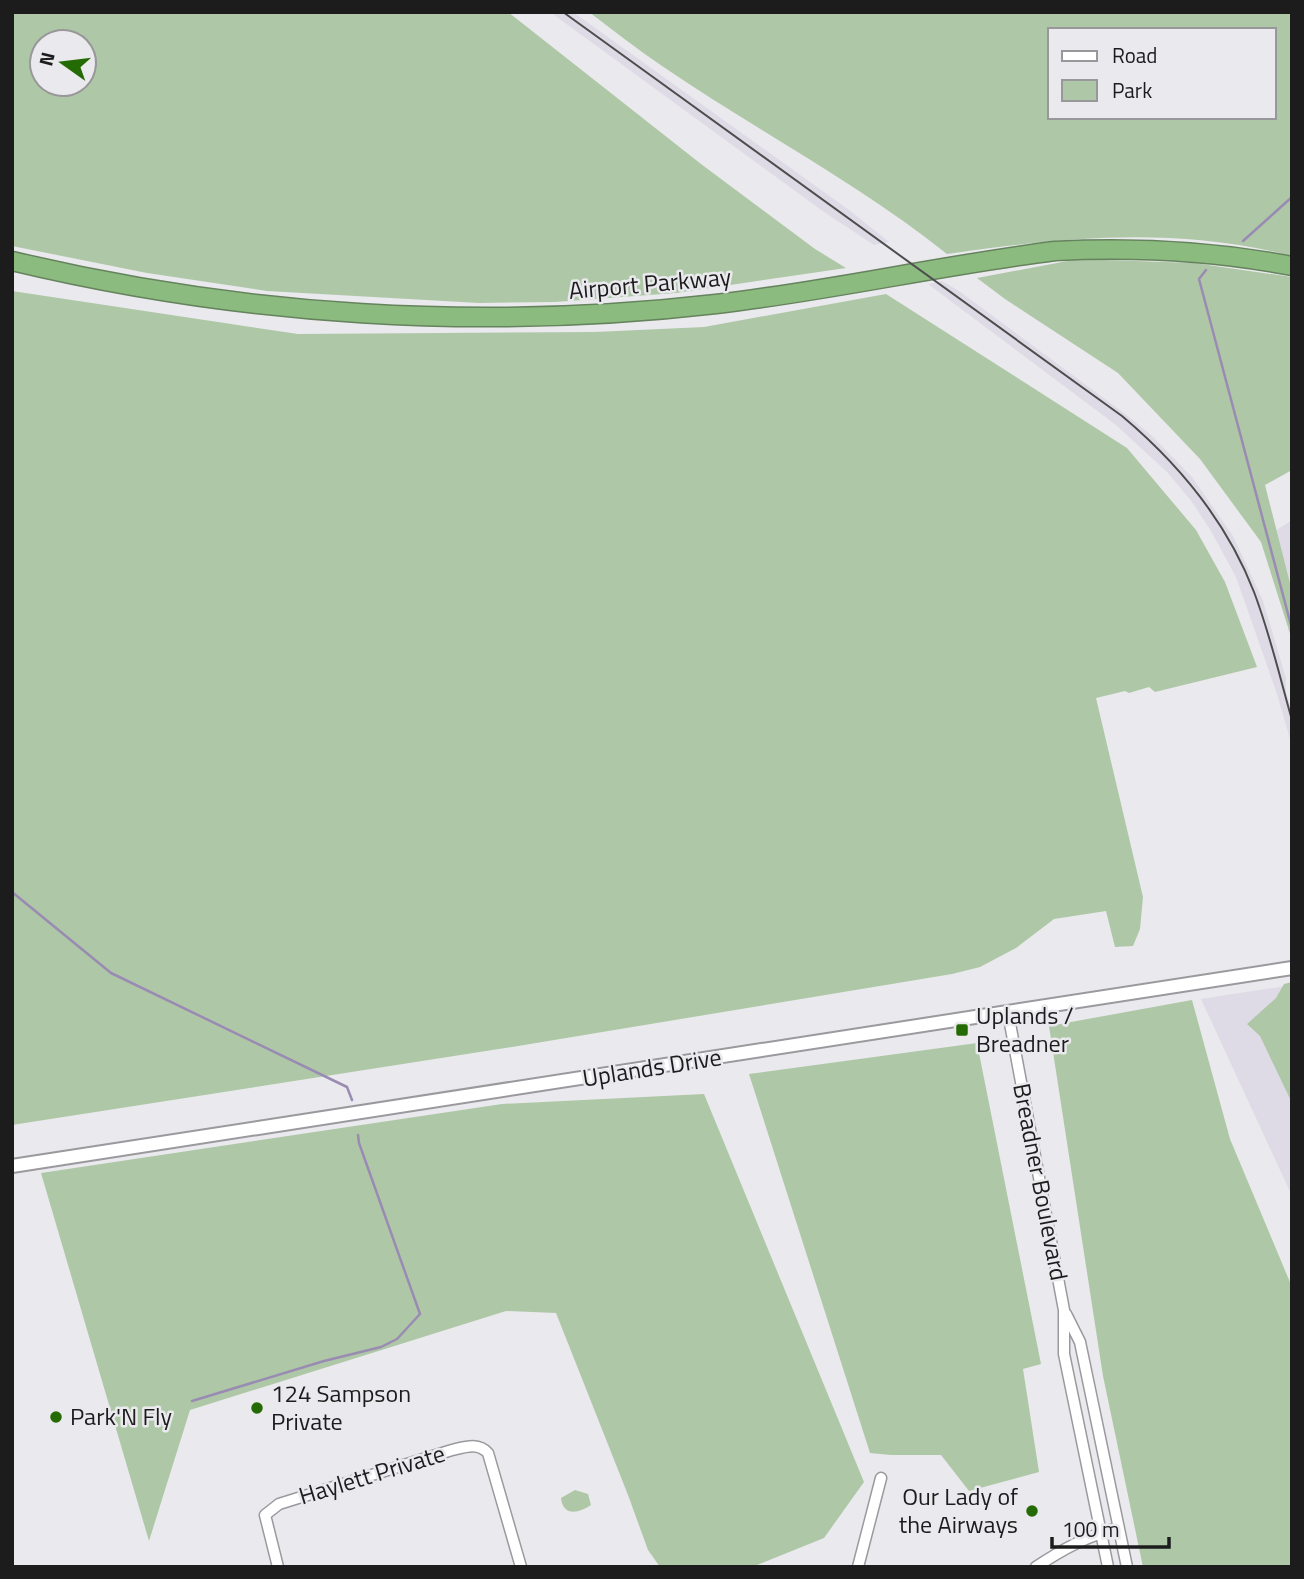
<svg xmlns="http://www.w3.org/2000/svg" width="1304" height="1579" font-family="'Titillium Web',sans-serif">
<style>
.built{fill:#dfdbe6}
.green{fill:#aec8a7;fill-rule:evenodd}
.lines{fill:none;stroke-linecap:round;stroke-linejoin:round}
.stream{stroke:#9a8bb3;stroke-width:2.5}
.street-casing{stroke:#9b999d;stroke-width:13}
.secondary-casing{stroke:#9b999d;stroke-width:16}
.highway-casing{stroke:#65835d;stroke-width:21}
.street{stroke:#fff;stroke-width:10}
.secondary{stroke:#fff;stroke-width:12}
.highway{stroke:#8cbb7f;stroke-width:18}
.tram{stroke:#4e4d4e;stroke-width:2}
.poi-dot{fill:#256b05;stroke:#eae9ed;stroke-width:2.5}
.labels{text-anchor:middle;stroke-width:5;stroke-linejoin:round;paint-order:stroke}
.street-label{font-size:24px;fill:#1d1c1d;stroke:#eae9ed}
.poi-label{font-size:24px;fill:#1d1c1d;stroke:#eae9ed;text-anchor:start}
</style>
<rect width="100%" height="100%" fill="#eae9ed"/>
<!-- built -->
<g class="built">
<path d="M550 12H573L849 210 889 242 874 245 824 212Z"/>
<path d="M942 281 959 291 1124 413 1150 434 1192 477 1233 536 1263 601 1286 678V692L1292 711V746L1277 694 1236 577 1211 531 1192 502 1168 473 1116 425 928 284Z"/>
<path d="M1292 520V591L1275 531Z"/>
<path d="M1292 985V1196L1201 999Z"/>
</g>
<!-- green -->
<g class="green">
<path d="M12 12H508L701 164 815 249 846 268 676 293 555 302 479 303 267 291 147 273 12 246ZM42 42H84V84H42Z"/>
<path d="M589 12H1292V256C1175 226 1065 237 947 254 858 183 756 130 662 66 637 49 613 30 589 12ZM1050 30H1274V117H1050Z"/>
<path d="M1078 259 1194 263 1292 277V470L1265 485 1292 591V640L1261 542 1200 459 1118 373 1005 299 977 278Z"/>
<path d="M12 291 298 334 595 332 704 327 886 294 1127 448 1196 530 1225 582 1257 667 1155 692 1149 687 1129 693 1125 691 1096 698 1143 897 1140 929 1133 946 1115 947 1106 911 1054 919 1016 948 980 967 952 974 512 1047 12 1125Z"/>
<path d="M1292 982V1103L1260 1036 1247 1024 1276 998 1284 984Z"/>
<path d="M1192 1000 1230 1139 1292 1287V1567H1143L1103 1376 1049 1026Z"/>
<path d="M977 1043 1041 1364 1023 1369 1039 1472 969 1491 941 1455H891L870 1453 749 1074Z"/>
<path d="M704 1094 864 1482 824 1538 752 1567H660L648 1550 628 1495 556 1313 506 1311 190 1410 149 1541 41 1173 502 1104Z"/>
<path d="M575 1490 588 1494 591 1505C579 1513 563 1517 561 1498Z"/>
</g>
<g class="lines">
<!-- stream -->
<g class="stream">
<path d="M1243 241 1292 197"/>
<path d="M1206 270 1199 279 1292 629"/>
<path d="M12 892 111 973 347 1087 352 1100"/>
<path d="M192 1401 324 1361 381 1347 397 1339 420 1314 359 1143 358 1135"/>
</g>
<!-- street casing -->
<g class="street-casing">
<g id="street">
<path d="M1008 1013 1064 1310V1354L1108 1567"/>
<path d="M1066 1314 1080 1342 1127 1567"/>
<path d="M278 1567 265 1515 279 1504 452 1450C465 1447 478 1442 488 1453L521 1567"/>
<path d="M858 1567 881 1478"/>
<path d="M1036 1567C1063 1549 1087 1536 1118 1528"/>
</g>
</g>
<!-- secondary casing -->
<g class="secondary-casing">
<path id="secondary" d="M12 1166 1292 968"/>
</g>
<!-- highway casing -->
<g class="highway-casing">
<path id="highway" d="M12 261C242 316 481 331 716 304 830 291 942 265 1055 251 1135 247 1213 251 1292 266"/>
</g>
<!-- street -->
<use href="#street" class="street"/>
<!-- secondary -->
<use href="#secondary" class="secondary"/>
<!-- highway -->
<use href="#highway" class="highway"/>
<!-- tram -->
<path class="tram" d="M563 12 1122 416C1179 464 1227 522 1254 592 1270 634 1280 678 1292 720"/>
</g>
<!-- markers -->
<g class="poi-dot">
<rect x="955" y="1023" width="14" height="14" rx="3.5"/>
<circle cx="257" cy="1408" r="7"/>
<circle cx="56" cy="1417" r="7"/>
<circle cx="1032" cy="1511" r="7"/>
</g>
<g class="labels">
<!-- street labels -->
<g class="street-label">
<text transform="translate(650 284) rotate(-5)" y="8">Airport Parkway</text>
<text transform="translate(652 1068) rotate(-9)" y="8">Uplands Drive</text>
<text transform="translate(1040 1182) rotate(79)" y="8">Breadner Boulevard</text>
<text transform="translate(372 1475) rotate(-17)" y="8">Haylett Private</text>
</g>
<!-- poi labels -->
<g class="poi-label">
<text x="976" y="1024">Uplands /<tspan x="976" dy="28">Breadner</tspan></text>
<text x="271" y="1402">124 Sampson<tspan x="271" dy="28">Private</tspan></text>
<text x="70" y="1425">Park'N Fly</text>
<text x="1018" y="1505" text-anchor="end">Our Lady of<tspan x="1018" dy="28">the Airways</tspan></text>
</g>
</g>
<!-- border -->
<rect width="1304" height="1579" fill="none" stroke="#1d1c1d" stroke-width="28"/>
<!-- legend -->
<rect x="1048" y="28" width="228" height="91" fill="#eae9ed" stroke="#98979a" stroke-width="2"/>
<rect x="1062" y="51" width="35" height="10" fill="#ffffff" stroke="#98979a" stroke-width="2"/>
<text x="1112" y="63" font-size="21" fill="#1d1c1d">Road</text>
<rect x="1062" y="80" width="35" height="21" fill="#aec8a7" stroke="#98979a" stroke-width="2"/>
<text x="1112" y="98" font-size="21" fill="#1d1c1d">Park</text>
<!-- north arrow -->
<g transform="translate(63 63) rotate(284)"><circle r="33" fill="#eae9ed" stroke="#98979a" stroke-width="2"/>
<path d="M0-5L12 26L0 18L-12 26Z" fill="#256b05"/>
<text y="-10" font-size="19" font-weight="bold" text-anchor="middle" fill="#1d1c1d">N</text>
</g>
<!-- scale -->
<path d="M1052 1537v10h117v-10" fill="none" stroke="#1d1c1d" stroke-width="3.5"/>
<text x="1062" y="1537" font-size="21" fill="#1d1c1d" stroke="#eae9ed" stroke-width="5" paint-order="stroke">100 m</text>
</svg>
